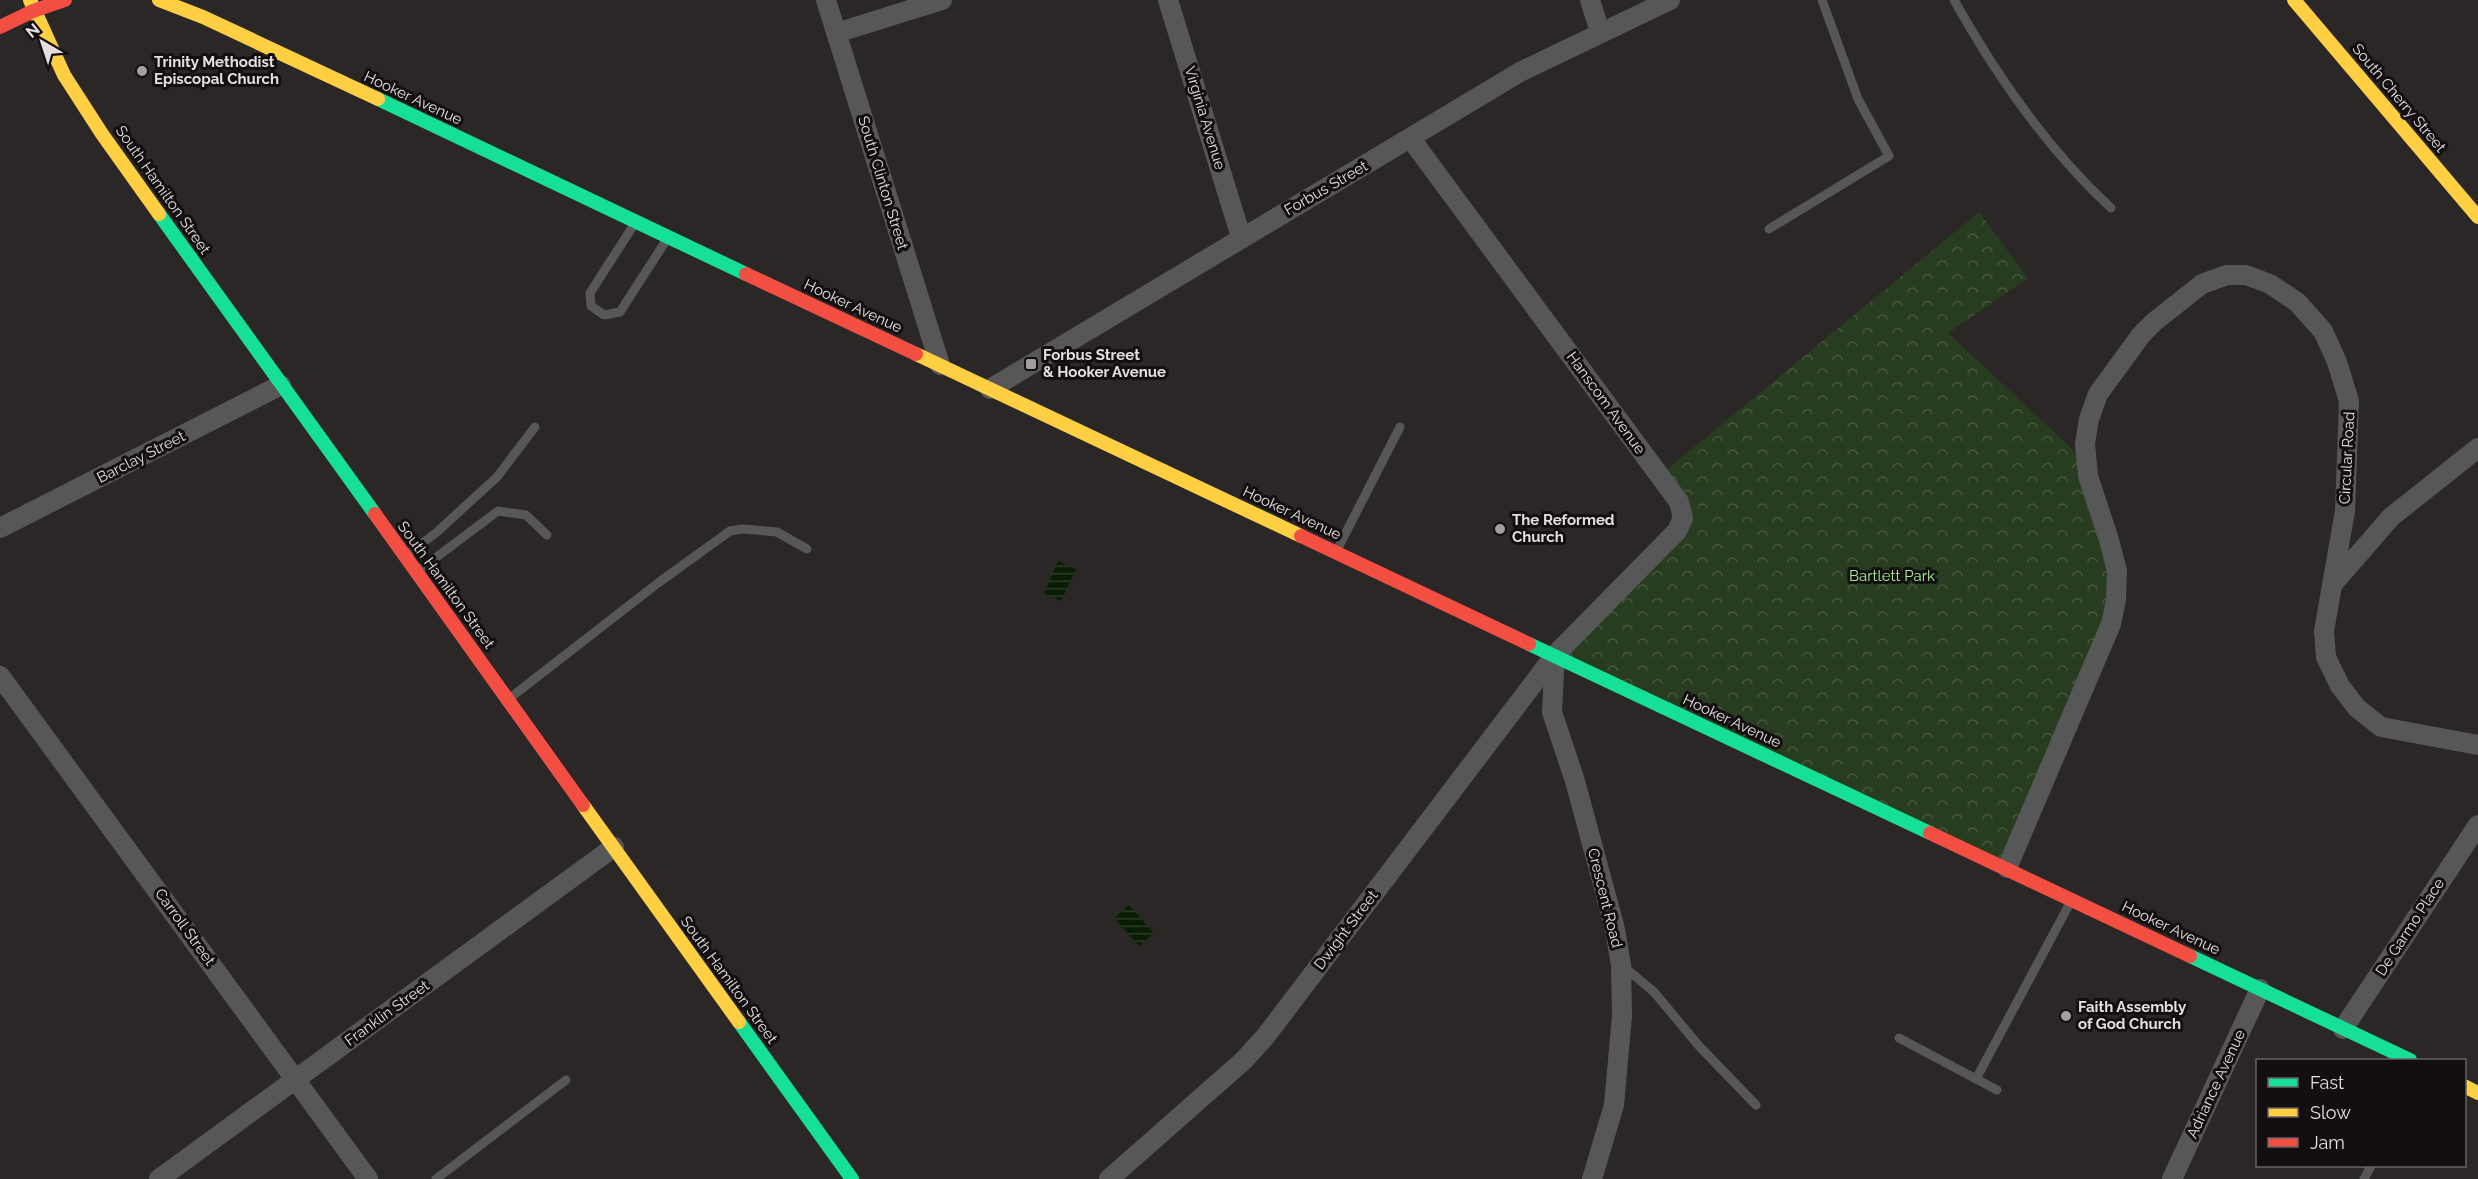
<svg xmlns="http://www.w3.org/2000/svg" width="2478" height="1179" font-family="Raleway,sans-serif">
<style>
.park{fill:url(#park-crowns)}
.water{fill:url(#water-rules)}
.lines{fill:none;stroke-linecap:round;stroke-linejoin:round}
.lane{stroke:#585757;stroke-width:9}
.street{stroke:#585757;stroke-width:20}
.fast{stroke:#16e098;stroke-width:14}
.slow{stroke:#ffcf43;stroke-width:14}
.jam{stroke:#f24e42;stroke-width:14}
.poi-dot{fill:#a39e9f;stroke:#130f10;stroke-width:2}
.labels{text-anchor:middle;stroke-width:6;stroke-linejoin:round;paint-order:stroke}
.poi-label{font-size:15px;font-weight:bold;fill:#e4dedf;stroke:#130f10;text-anchor:start}
.street-label{font-size:15px;fill:#e4dedf;stroke:#130f10}
.park-label{font-size:15px;fill:#abeb94;stroke:#130f10}
</style>
<defs>
<pattern id="park-crowns" width="20" height="18" patternUnits="userSpaceOnUse" patternTransform="scale(1.5)"><rect width="20" height="18" fill="#283c1f"/><path d="M2 6a3 3 0 1 1 6 0M12 15a3 3 0 1 1 6 0" fill="none" stroke="#47583f"/></pattern>
<pattern id="water-rules" width="6" height="5" patternUnits="userSpaceOnUse" patternTransform="scale(1.5)"><rect width="6" height="5" fill="#091d04"/><path d="M0 2.5h6" fill="none" stroke="#2d3d28"/></pattern>
</defs>
<rect width="100%" height="100%" fill="#2b2727"/>
<!-- park -->
<path class="park" d="M1979 212 2028 278 1948 333 2087 463 2116 587 2007 868 1555 655 1683 518 1659 476Z"/>
<!-- water -->
<g class="water">
<path d="M1058 561 1076 569 1061 601 1044 593Z"/>
<path d="M1129 905 1154 933 1139 946 1114 918Z"/>
</g>
<g class="lines">
<!-- lane -->
<g class="lane">
<path d="M1954 0C1995 73 2049 151 2111 208"/>
<path d="M635 223 590 293 591 306 604 315 620 312 667 239"/>
<path d="M1769 229 1889 156 1858 99 1822 0"/>
<path d="M1337 550 1400 427"/>
<path d="M407 555 437 532 497 477 535 427"/>
<path d="M418 571 498 511 526 515 547 535"/>
<path d="M510 698 658 583 730 531 743 529 777 532 807 549"/>
<path d="M1623 966 1654 992 1699 1046 1756 1105"/>
<path d="M1899 1038 1997 1090"/>
<path d="M1976 1079 2071 901"/>
<path d="M436 1179 566 1080"/>
<path d="M2364 1179 2371 1166"/>
</g>
<!-- street -->
<g class="street">
<path d="M826 0 940 365"/>
<path d="M1168 0 1241 237"/>
<path d="M1590 0 1600 32"/>
<path d="M836 33 942 0"/>
<path d="M990 389 1520 72 1670 0"/>
<path d="M0 528 281 385"/>
<path d="M2332 585 2391 517 2478 448"/>
<path d="M1555 655 1552 712 1575 781 1615 929 1621 965 1622 1016 1614 1105 1592 1179"/>
<path d="M0 676 368 1179"/>
<path d="M2007 868 2111 624 2116 600 2117 571 2109 540 2088 476 2085 444 2089 419 2098 394 2141 335 2154 322 2202 284 2227 275H2246L2270 284 2297 302 2323 331 2337 362 2349 401 2345 511 2324 631 2326 657 2340 686 2357 708 2381 727 2478 745"/>
<path d="M2343 1029 2478 825"/>
<path d="M159 1179 614 847"/>
<path d="M1109 1179 1243 1061 1265 1037 1555 655 1677 531 1683 518 1679 502 1411 139"/>
<path d="M2172 1179 2260 989"/>
</g>
<!-- fast -->
<g class="fast">
<path d="M378 99 746 274"/>
<path d="M159 214 375 514"/>
<path d="M1529 644 1930 833"/>
<path d="M2190 956 2410 1060"/>
<path d="M739 1022 852 1179"/>
</g>
<!-- slow -->
<g class="slow">
<path d="M30 0 64 75 102 134 159 214"/>
<path d="M159 0 203 17 378 99"/>
<path d="M2294 0 2478 217"/>
<path d="M916 354 1301 536"/>
<path d="M583 805 739 1022"/>
<path d="M2464 1086 2478 1093"/>
</g>
<!-- jam -->
<g class="jam">
<path d="M0 27 33 11 65 0"/>
<path d="M746 274 916 354"/>
<path d="M375 514 583 805"/>
<path d="M1301 536 1529 644"/>
<path d="M1930 833 2190 956"/>
</g>
</g>
<!-- markers -->
<g class="poi-dot">
<circle cx="142" cy="71" r="6"/>
<rect x="1025" y="358" width="12" height="12" rx="3"/>
<circle cx="1500" cy="529" r="6"/>
<circle cx="2066" cy="1016" r="6"/>
</g>
<g class="labels">
<!-- poi labels -->
<g class="poi-label">
<text x="154" y="67">Trinity Methodist<tspan x="154" dy="17">Episcopal Church</tspan></text>
<text x="1043" y="360">Forbus Street<tspan x="1043" dy="17">&amp; Hooker Avenue</tspan></text>
<text x="1512" y="525">The Reformed<tspan x="1512" dy="17">Church</tspan></text>
<text x="2078" y="1012">Faith Assembly<tspan x="2078" dy="17">of God Church</tspan></text>
</g>
<!-- street labels -->
<g class="street-label">
<text transform="translate(413 98) rotate(25)" y="5">Hooker Avenue</text>
<text transform="translate(2399 98) rotate(50)" y="5">South Cherry Street</text>
<text transform="translate(1205 118) rotate(73)" y="5">Virginia Avenue</text>
<text transform="translate(883 183) rotate(73)" y="5">South Clinton Street</text>
<text transform="translate(1326 188) rotate(-30)" y="5">Forbus Street</text>
<text transform="translate(163 190) rotate(55)" y="5">South Hamilton Street</text>
<text transform="translate(853 306) rotate(25)" y="5">Hooker Avenue</text>
<text transform="translate(1606 403) rotate(54)" y="5">Hanscom Avenue</text>
<text transform="translate(141 457) rotate(-27)" y="5">Barclay Street</text>
<text transform="translate(2347 458) rotate(-87)" y="5">Circular Road</text>
<text transform="translate(1292 513) rotate(25)" y="5">Hooker Avenue</text>
<text transform="translate(446 585) rotate(54)" y="5">South Hamilton Street</text>
<text transform="translate(1732 721) rotate(25)" y="5">Hooker Avenue</text>
<text transform="translate(1605 898) rotate(76)" y="5">Crescent Road</text>
<text transform="translate(185 927) rotate(54)" y="5">Carroll Street</text>
<text transform="translate(2410 927) rotate(-57)" y="5">De Garmo Place</text>
<text transform="translate(2171 928) rotate(25)" y="5">Hooker Avenue</text>
<text transform="translate(1346 930) rotate(-53)" y="5">Dwight Street</text>
<text transform="translate(729 980) rotate(54)" y="5">South Hamilton Street</text>
<text transform="translate(387 1013) rotate(-36)" y="5">Franklin Street</text>
<text transform="translate(2216 1084) rotate(-65)" y="5">Adriance Avenue</text>
</g>
<!-- park labels -->
<g class="park-label">
<text x="1892" y="581">Bartlett Park</text>
</g>
</g>
<!-- legend -->
<rect x="2256" y="1059" width="210" height="108" fill="#130f10" stroke="#676263" stroke-width="1.5"/>
<rect x="2268" y="1078" width="30" height="9" fill="#16e098" stroke="#676263" stroke-width="1.5"/>
<text x="2310" y="1089" font-size="18" fill="#e4dedf">Fast</text>
<rect x="2268" y="1108" width="30" height="9" fill="#ffcf43" stroke="#676263" stroke-width="1.5"/>
<text x="2310" y="1119" font-size="18" fill="#e4dedf">Slow</text>
<rect x="2268" y="1138" width="30" height="9" fill="#f24e42" stroke="#676263" stroke-width="1.5"/>
<text x="2310" y="1149" font-size="18" fill="#e4dedf">Jam</text>
<!-- north arrow -->
<g transform="translate(42 42) rotate(321)" stroke="#130f10" stroke-width="4.5" paint-order="stroke">
<path d="M0-4.5L10 22L0 15L-10 22Z" fill="#e4dedf"/>
<text y="-9" font-size="16" font-weight="bold" text-anchor="middle" fill="#e4dedf">N</text>
</g>
</svg>
